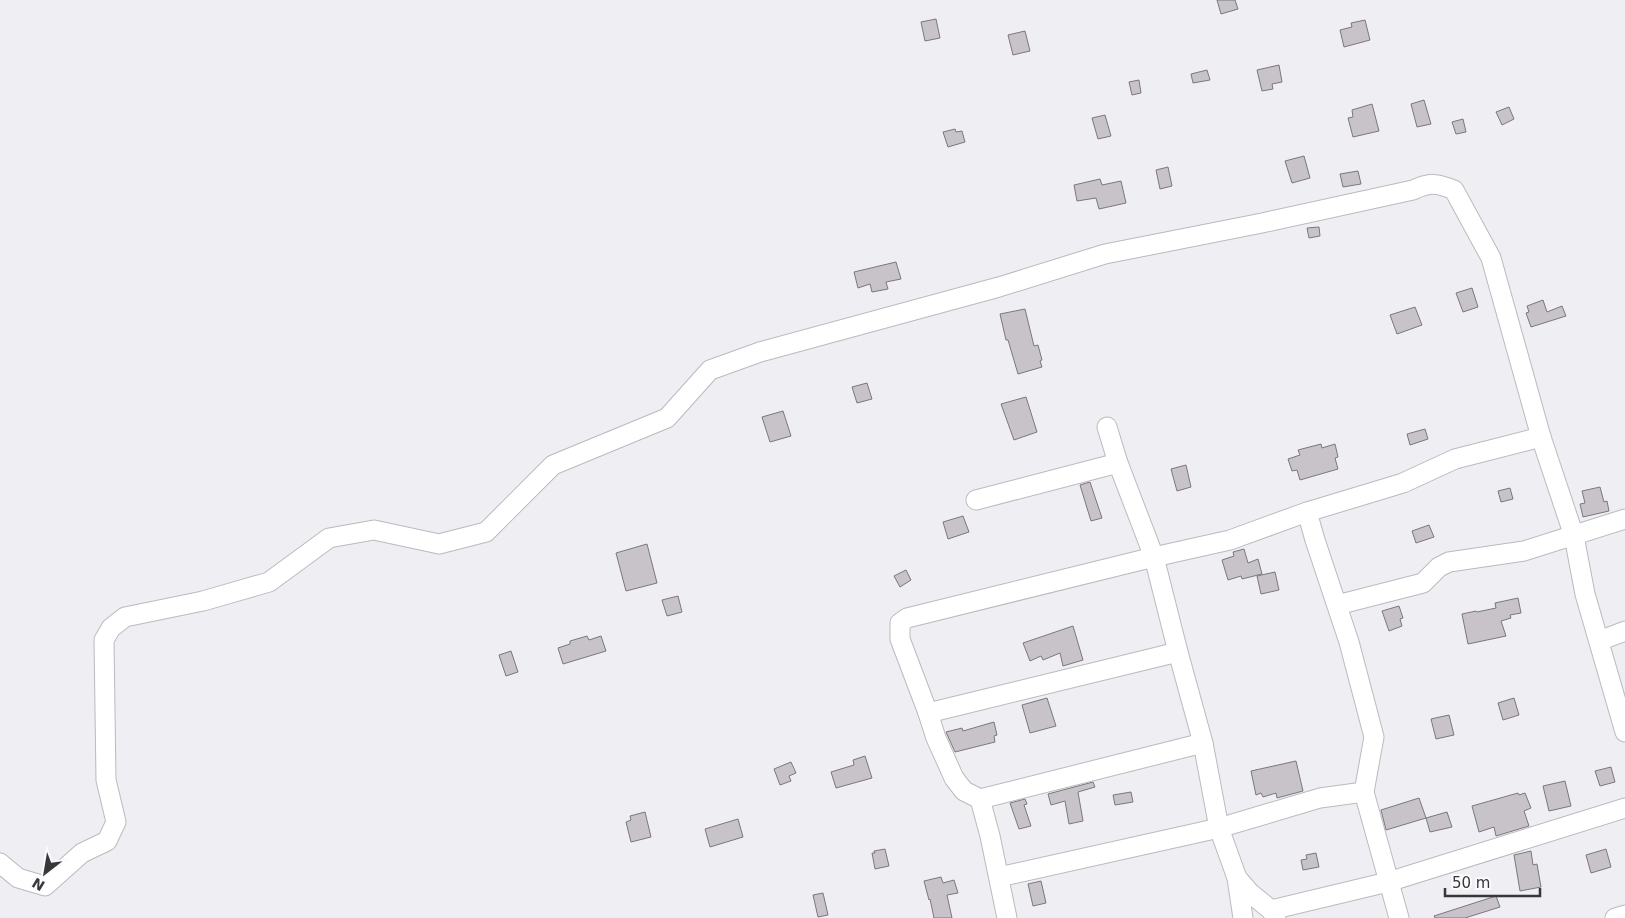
<svg xmlns="http://www.w3.org/2000/svg" width="1625" height="918" font-family="'DejaVu Sans',sans-serif">
<style>
.building{fill:#c7c3c8;stroke:#7b787c}
.lines{fill:none;stroke-linecap:round;stroke-linejoin:round}
.minor-casing{stroke:#bababf;stroke-width:21}
.minor{stroke:#fff;stroke-width:19}
</style>
<rect width="100%" height="100%" fill="#eeeef3"/>
<!-- building -->
<g class="building">
<path d="M1217 0H1235L1238 9 1221 14Z"/>
<path d="M936 19 940 38 925 41 921 22Z"/>
<path d="M1365 20 1370 40 1344 47 1340 30 1352 27 1351 23Z"/>
<path d="M1025 31 1030 51 1013 55 1008 35Z"/>
<path d="M1279 65 1282 82 1272 84 1273 89 1262 91 1257 70Z"/>
<path d="M1207 70 1210 80 1193 83 1191 74Z"/>
<path d="M1139 80 1141 93 1132 95 1129 82Z"/>
<path d="M1424 100 1431 124 1417 127 1411 104Z"/>
<path d="M1372 104 1379 131 1353 137 1348 118 1353 117 1352 110Z"/>
<path d="M1509 107 1514 119 1502 125 1496 112Z"/>
<path d="M1105 115 1111 136 1098 139 1092 118Z"/>
<path d="M1463 119 1466 132 1456 134 1452 122Z"/>
<path d="M955 129 956 132 962 131 965 142 948 147 943 132Z"/>
<path d="M1304 156 1310 178 1292 183 1285 161Z"/>
<path d="M1168 167 1172 186 1160 189 1156 170Z"/>
<path d="M1358 171 1361 184 1343 187 1340 174Z"/>
<path d="M1100 179 1102 185 1121 181 1126 203 1099 209 1096 198 1077 201 1074 185Z"/>
<path d="M1319 227 1320 236 1309 238 1307 228Z"/>
<path d="M896 262 901 279 886 282 888 289 872 292 870 284 858 288 854 272Z"/>
<path d="M1472 288 1478 307 1463 312 1456 293Z"/>
<path d="M1543 300 1547 312 1562 306 1566 316 1531 327 1526 313 1529 312 1527 306Z"/>
<path d="M1415 307 1422 325 1397 334 1390 315Z"/>
<path d="M1025 309 1034 346 1038 345 1042 360 1040 361 1042 367 1018 374 1008 340H1006L1000 314Z"/>
<path d="M867 383 872 399 857 403 852 387Z"/>
<path d="M1026 397 1037 432 1014 440 1001 404Z"/>
<path d="M783 411 791 436 770 442 762 417Z"/>
<path d="M1425 429 1428 439 1410 445 1407 434Z"/>
<path d="M1321 444 1322 448 1335 444 1338 457 1335 458 1338 469 1300 480 1297 470 1292 471 1288 459 1300 455 1298 450Z"/>
<path d="M1186 465 1191 487 1177 491 1171 469Z"/>
<path d="M1090 482 1102 518 1091 521 1080 485Z"/>
<path d="M1600 487 1604 502 1607 501 1609 511 1583 517 1580 504 1585 503 1582 491Z"/>
<path d="M1510 488 1513 499 1501 502 1498 491Z"/>
<path d="M963 516 969 532 948 539 943 522Z"/>
<path d="M1429 525 1434 537 1416 543 1412 531Z"/>
<path d="M647 544 657 583 626 591 616 553Z"/>
<path d="M1244 549 1248 563 1258 559 1262 574 1242 579 1241 576 1228 580 1222 560 1234 556 1233 552Z"/>
<path d="M906 570 911 580 900 587 894 576Z"/>
<path d="M1275 572 1279 590 1261 594 1257 576Z"/>
<path d="M678 596 682 612 667 616 662 600Z"/>
<path d="M1518 598 1521 613 1510 615 1511 618 1501 621 1506 636 1468 644 1462 614 1476 611 1477 612 1496 608 1495 603Z"/>
<path d="M1399 606 1403 618 1400 619 1402 626 1389 631 1382 611Z"/>
<path d="M1073 626 1083 660 1063 666 1060 653 1043 660 1041 656 1030 661 1023 643Z"/>
<path d="M587 636 589 640 601 636 606 651 563 664 558 648 570 644V641Z"/>
<path d="M511 651 518 672 506 676 499 655Z"/>
<path d="M1047 698 1056 726 1030 733 1022 705Z"/>
<path d="M1514 698 1519 715 1503 720 1498 703Z"/>
<path d="M1449 715 1454 735 1436 739 1431 719Z"/>
<path d="M994 722 997 735 994 736 995 742 955 752 946 732 962 728 963 731Z"/>
<path d="M865 756 872 778 836 788 831 772 854 765 853 760Z"/>
<path d="M1296 761 1303 791 1277 798 1276 793 1263 797 1261 793 1256 795 1251 771Z"/>
<path d="M791 762 796 773 789 776 791 781 780 785 774 769Z"/>
<path d="M1611 767 1615 782 1600 786 1595 771Z"/>
<path d="M1565 781 1571 806 1549 811 1543 786Z"/>
<path d="M1093 782 1095 787 1078 792 1083 821 1069 824 1065 801 1051 805 1048 794Z"/>
<path d="M1131 792 1133 802 1115 805 1113 795Z"/>
<path d="M1518 793 1519 795 1525 793 1531 808 1524 811 1529 826 1496 836 1494 827 1479 832 1472 806Z"/>
<path d="M1419 798 1426 818 1386 830 1381 810Z"/>
<path d="M1025 799 1027 804 1024 805 1031 826 1019 829 1010 803Z"/>
<path d="M645 812 651 837 631 842 626 822 631 820 630 816Z"/>
<path d="M1447 812 1452 827 1430 832 1426 818Z"/>
<path d="M738 819 743 837 710 847 705 829Z"/>
<path d="M885 849 889 866 875 869 872 853H875L874 851Z"/>
<path d="M1606 849 1611 867 1591 873 1586 855Z"/>
<path d="M1531 851 1533 865 1537 864 1541 887 1520 891 1514 855Z"/>
<path d="M1316 853 1319 867 1303 870 1301 860 1307 859 1306 855Z"/>
<path d="M941 877 943 883 954 880 958 893 947 895 952 918H934L930 899 929 900 924 881Z"/>
<path d="M1041 881 1046 903 1033 906 1028 884Z"/>
<path d="M823 893 828 915 818 917 813 895Z"/>
<path d="M1496 896 1500 907 1465 918H1435L1434 916Z"/>
</g>
<g class="lines">
<!-- minor casing -->
<g class="minor-casing">
<g id="minor">
<path d="M1107 427 1118 463 1154 557 1178 652 1203 743 1219 828 1237 878 1243 918"/>
<path d="M976 500 1118 463"/>
<path d="M1337 605 1423 583 1439 567 1449 562 1524 551 1625 519"/>
<path d="M1599 641 1625 631"/>
<path d="M928 713 1178 652"/>
<path d="M980 799 1203 743"/>
<path d="M0 863 18 878 45 886 82 853 107 841 116 822 106 780 104 640 111 628 125 617 203 601 269 582 329 538 374 530 439 544 486 532 553 465 667 418 710 370 760 352 999 287 1105 254 1262 223 1413 190C1430 182 1437 183 1454 190L1491 258 1541 437 1574 536 1585 594 1625 732"/>
<path d="M999 877 1219 828 1320 798 1364 792"/>
<path d="M1237 878 1250 893 1271 910 1276 918"/>
<path d="M1271 910 1388 882 1625 808"/>
<path d="M1007 918 990 836 980 799 964 791 954 778 936 738 928 713 900 639V623L907 618 1154 557 1230 540 1307 512"/>
<path d="M1399 918 1364 792 1374 737 1349 642 1315 540 1307 512 1403 483 1455 459 1541 437"/>
<path d="M1615 918 1625 915"/>
</g>
</g>
<!-- minor -->
<use href="#minor" class="minor"/>
</g>
<!-- north arrow -->
<g transform="translate(45 873) rotate(211)" stroke="#fbfbfe" stroke-width="4" paint-order="stroke">
<path d="M0-4L9 19L0 12L-9 19Z" fill="#373739"/>
<text y="-8" font-size="14" font-weight="bold" text-anchor="middle" fill="#373739">N</text>
</g>
<!-- scale -->
<path d="M1445 888v8h95v-8" fill="none" stroke="#373739" stroke-width="2.5"/>
<text x="1452" y="888" font-size="15" fill="#373739" stroke="#fbfbfe" stroke-width="4" paint-order="stroke">50 m</text>
</svg>
